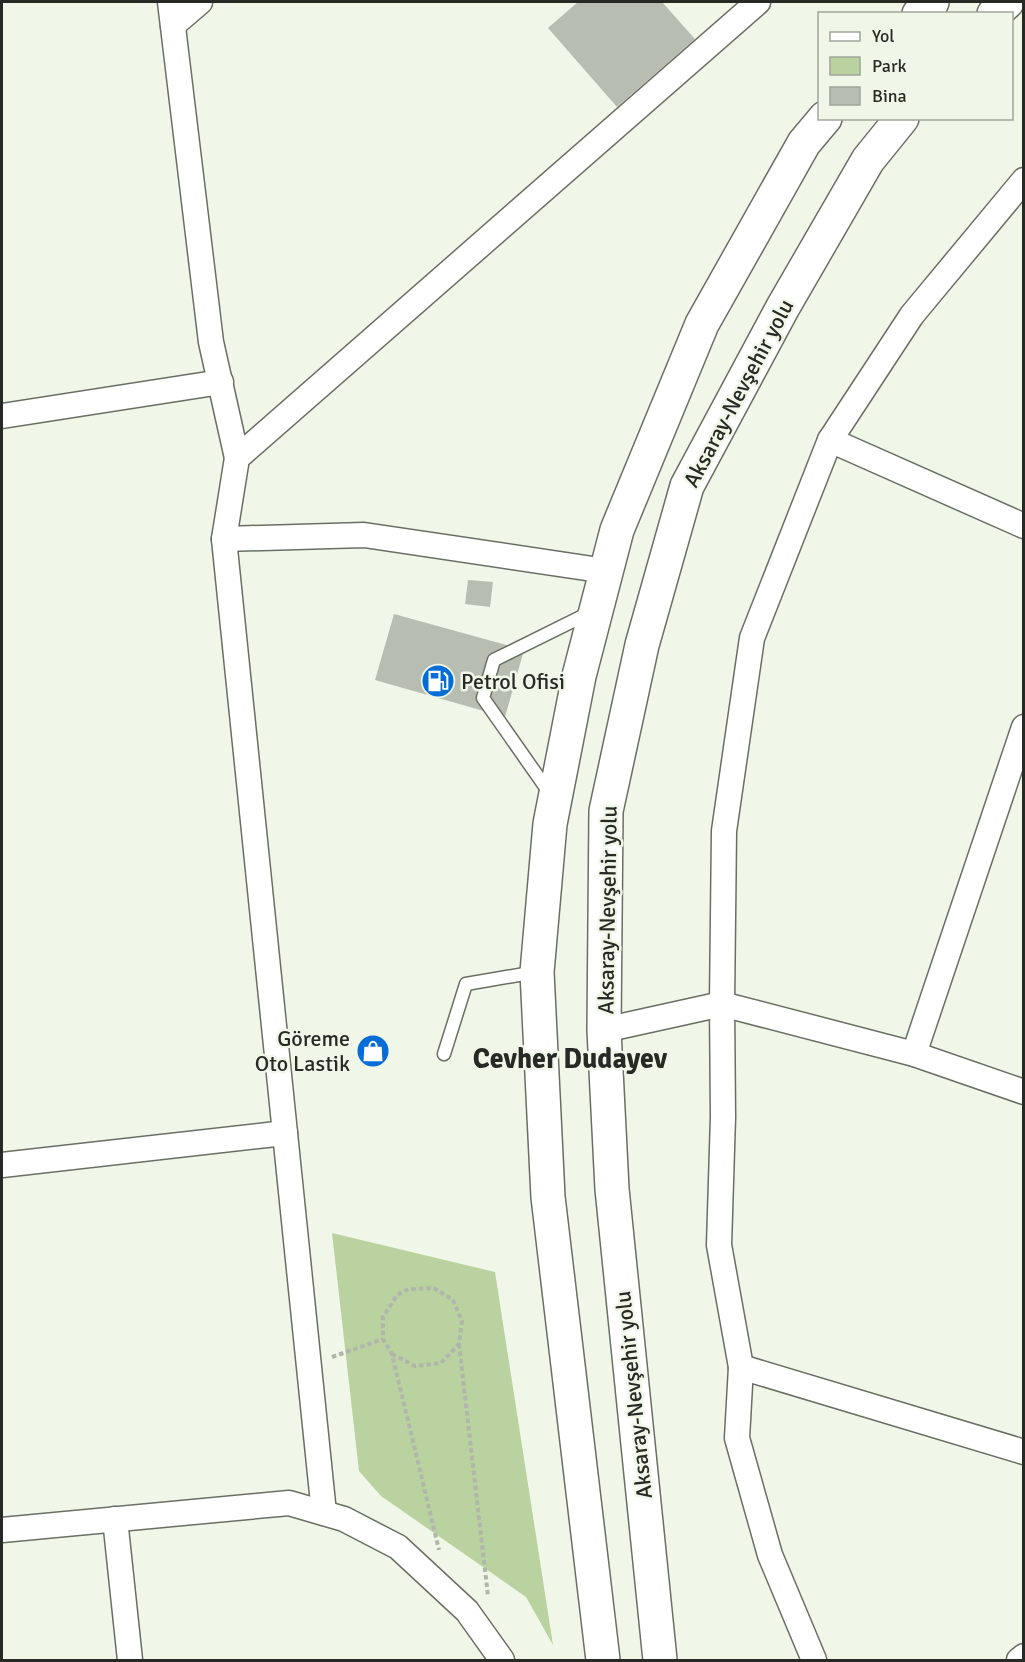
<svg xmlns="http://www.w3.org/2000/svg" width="1025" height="1662" font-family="Signika,sans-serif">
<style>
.green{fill:#bad2a0}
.building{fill:#b7bdb0}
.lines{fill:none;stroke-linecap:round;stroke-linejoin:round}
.service-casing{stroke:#6a6f64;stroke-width:15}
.minor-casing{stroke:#6a6f64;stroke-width:27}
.trunk-casing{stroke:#6a6f64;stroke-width:36}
.path{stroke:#b1b6ab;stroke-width:4;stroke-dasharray:4.5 3;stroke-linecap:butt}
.service{stroke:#fff;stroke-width:12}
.minor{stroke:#fff;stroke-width:24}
.trunk{stroke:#fff;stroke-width:33}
.labels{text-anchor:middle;stroke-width:5;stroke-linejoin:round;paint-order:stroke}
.street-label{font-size:22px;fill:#272925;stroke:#f0f7e9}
.poi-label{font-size:22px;fill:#272925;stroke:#f0f7e9;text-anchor:start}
.district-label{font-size:28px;font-weight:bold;fill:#272925;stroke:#f0f7e9}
</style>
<rect width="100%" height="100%" fill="#f0f7e9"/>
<!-- green -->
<path class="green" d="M332 1233 495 1272 553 1645 526 1597 381 1496 359 1471Z"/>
<!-- building -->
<g class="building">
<path d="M578 2H662L695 39 617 107 548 28Z"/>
<path d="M468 580 493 582 490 607 465 604Z"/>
<path d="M394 614 524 650 505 717 375 680Z"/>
</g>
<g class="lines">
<!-- service casing -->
<g class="service-casing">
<g id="service">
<path d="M551 795 483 698 494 660 589 613"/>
<path d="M444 1054 466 984 536 972"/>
</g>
</g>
<!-- minor casing -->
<g class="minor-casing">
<g id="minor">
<path d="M170 2 211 342 237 458"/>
<path d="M173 25 200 2"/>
<path d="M2 416 221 382"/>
<path d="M830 440 1024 526"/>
<path d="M224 539 364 535 606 571"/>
<path d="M604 1030 722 1004 914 1054 1024 1092"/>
<path d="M914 1054 1024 727"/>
<path d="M2 1165 285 1133"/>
<path d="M741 1367 1024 1452"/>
<path d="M324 1513 224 539 237 458 758 2"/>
<path d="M115 1519 130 1660"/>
<path d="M2 1530 289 1503 344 1519 398 1547 467 1611 502 1660"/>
<path d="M814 1660 770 1555 737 1438 741 1367 719 1245 723 1117 722 1004 724 831 752 638 830 440 912 315 1024 180"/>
<path d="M1019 1660 1024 1656"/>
</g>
</g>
<!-- trunk casing -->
<g class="trunk-casing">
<g id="trunk">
<path d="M919 14 932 2"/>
<path d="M994 14 1007 2"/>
<path d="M603 1660 548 1197 537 972 550 824 579 676 617 530 702 324 804 143 825 118"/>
<path d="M660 1660 612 1189 604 1030 606 811 642 645 687 486 783 307 868 160 902 118"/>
</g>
</g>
<!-- path -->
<g class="path">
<path d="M459 1344 488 1596"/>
<path d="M392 1354 415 1366 441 1363 459 1344 462 1321 453 1300 434 1288 409 1289 397 1295 383 1317V1339L392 1354 439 1550"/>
<path d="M332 1357 383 1339"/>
</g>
<!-- service -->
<use href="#service" class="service"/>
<!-- minor -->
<use href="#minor" class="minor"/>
<!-- trunk -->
<use href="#trunk" class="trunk"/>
</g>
<!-- icons -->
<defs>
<g id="fuel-disc" transform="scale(1.725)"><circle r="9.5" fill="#056dd5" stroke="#f0f7e9"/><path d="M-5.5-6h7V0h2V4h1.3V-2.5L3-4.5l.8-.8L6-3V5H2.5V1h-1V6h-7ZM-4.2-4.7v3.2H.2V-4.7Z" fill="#fff"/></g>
<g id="shop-disc" transform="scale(1.725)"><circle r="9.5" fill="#056dd5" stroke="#f0f7e9"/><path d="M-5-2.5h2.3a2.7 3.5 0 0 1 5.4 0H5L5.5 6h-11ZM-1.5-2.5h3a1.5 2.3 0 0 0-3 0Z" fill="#fff"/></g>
</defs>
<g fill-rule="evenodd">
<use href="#fuel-disc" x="438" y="681"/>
<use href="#shop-disc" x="373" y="1051"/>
</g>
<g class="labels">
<!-- street labels -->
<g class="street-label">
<text transform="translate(738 393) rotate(-62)" y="8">Aksaray-Nevşehir yolu</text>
<text transform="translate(607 910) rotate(-89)" y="8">Aksaray-Nevşehir yolu</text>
<text transform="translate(633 1395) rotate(-96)" y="8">Aksaray-Nevşehir yolu</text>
</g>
<!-- poi labels -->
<g class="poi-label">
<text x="461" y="689">Petrol Ofisi</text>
<text x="350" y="1046" text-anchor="end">Göreme<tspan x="350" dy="25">Oto Lastik</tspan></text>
</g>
<!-- district labels -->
<g class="district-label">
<text x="570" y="1068">Cevher Dudayev</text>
</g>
</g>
<!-- border -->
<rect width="1025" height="1662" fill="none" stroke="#272925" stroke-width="6"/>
<!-- legend -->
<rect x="818" y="12" width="195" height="108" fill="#f0f7e9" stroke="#a0a59b" stroke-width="1.5"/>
<rect x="830" y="32" width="30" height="9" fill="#ffffff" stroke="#a0a59b" stroke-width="1.5"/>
<text x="872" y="42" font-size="18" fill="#272925">Yol</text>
<rect x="830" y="57" width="30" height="18" fill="#bad2a0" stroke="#a0a59b" stroke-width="1.5"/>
<text x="872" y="72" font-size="18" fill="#272925">Park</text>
<rect x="830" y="87" width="30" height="18" fill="#b7bdb0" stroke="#a0a59b" stroke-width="1.5"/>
<text x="872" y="102" font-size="18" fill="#272925">Bina</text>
</svg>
